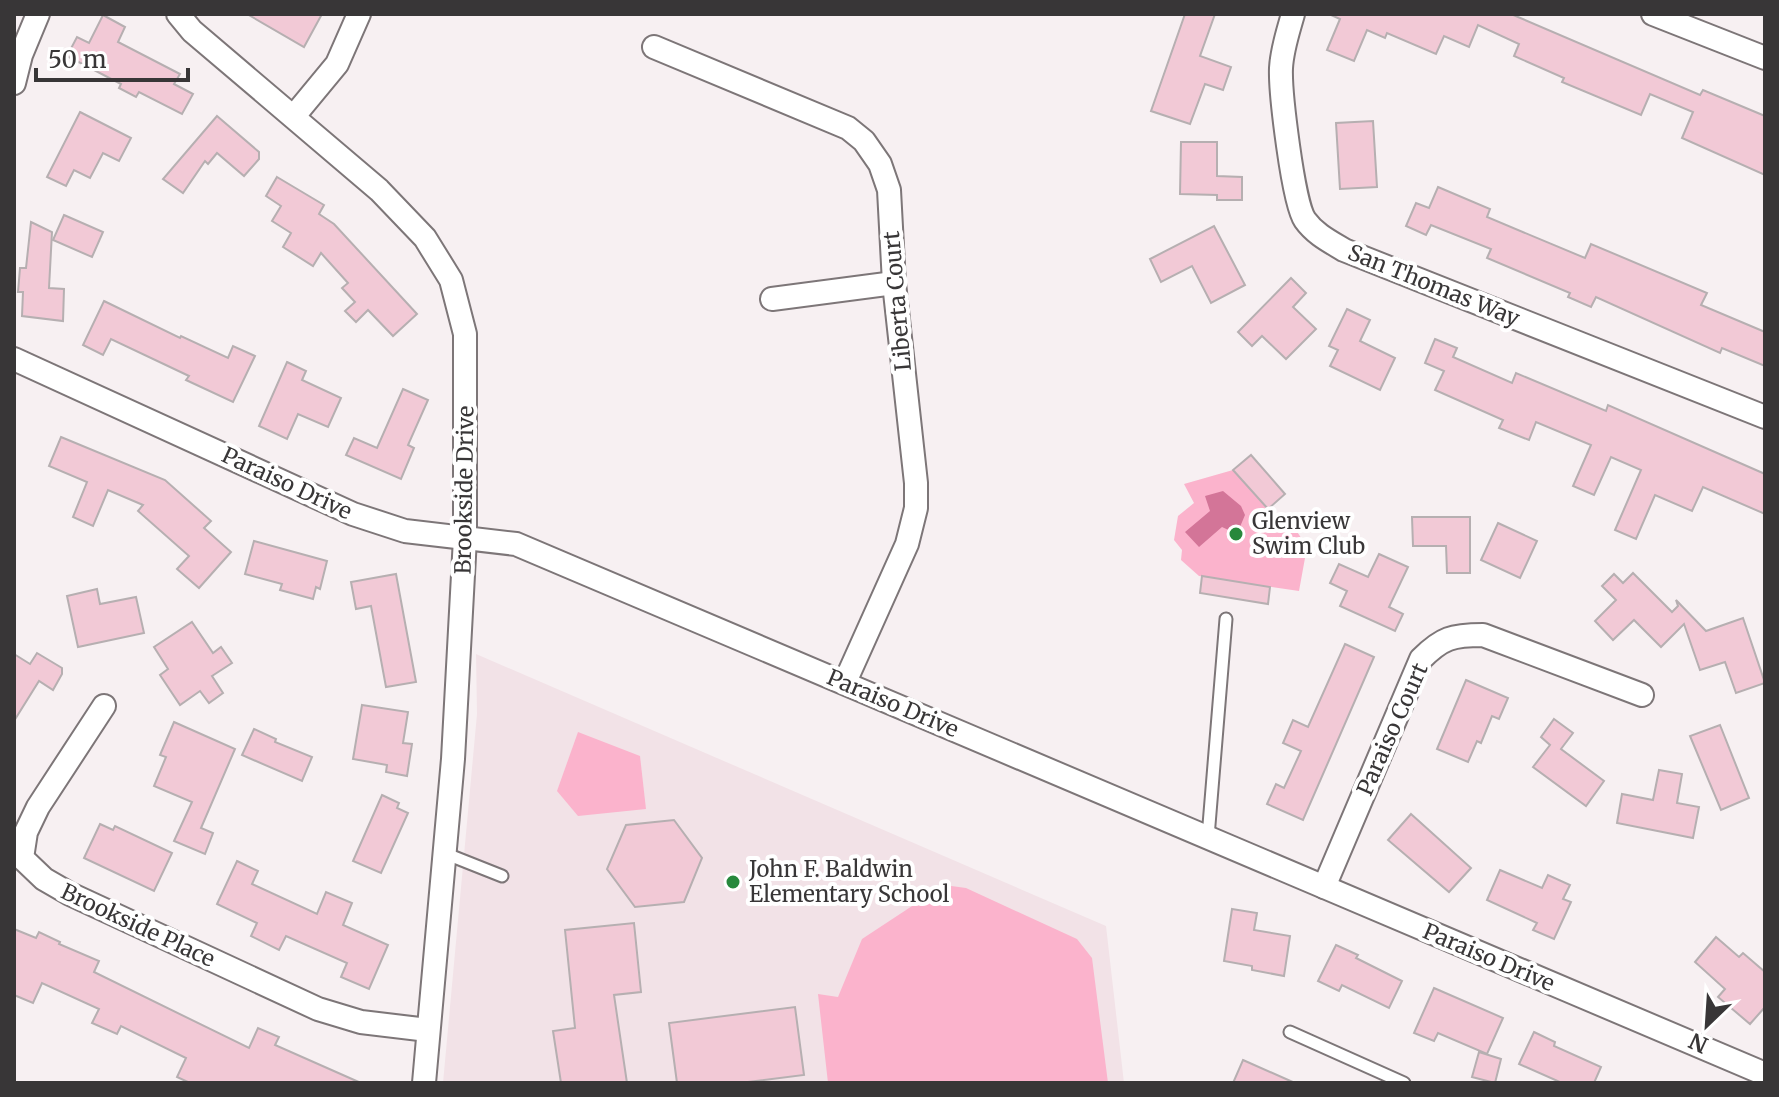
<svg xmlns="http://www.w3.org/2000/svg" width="1779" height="1097" font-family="Merriweather,serif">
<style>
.built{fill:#f2e2e7}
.green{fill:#fbb3cc}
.water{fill:#d37598}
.building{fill:#f2c9d6;stroke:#b6afb1;stroke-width:2}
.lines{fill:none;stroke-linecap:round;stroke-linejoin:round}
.service-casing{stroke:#7d7678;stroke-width:15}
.minor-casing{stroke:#7d7678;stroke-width:26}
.service{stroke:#fff;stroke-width:11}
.minor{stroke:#fff;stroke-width:22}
.poi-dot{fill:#27883c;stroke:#fff;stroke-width:3}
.labels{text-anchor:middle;stroke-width:8;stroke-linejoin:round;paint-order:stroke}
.street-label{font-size:22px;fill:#383637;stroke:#fff}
.poi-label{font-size:22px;fill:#383637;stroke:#fff;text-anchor:start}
</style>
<rect width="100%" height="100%" fill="#f7f0f2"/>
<!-- built -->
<path class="built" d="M476 654 1106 926 1124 1083H443L477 714Z"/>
<!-- green -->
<g class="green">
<path d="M1233 470 1268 509 1294 527 1307 547 1299 591 1199 576 1181 560 1182 550 1174 540 1178 516 1194 503 1184 484Z"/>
<path d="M578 732 640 756 646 809 578 816 557 791Z"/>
<path d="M944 885 966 888 1077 939 1092 958 1108 1083H828L818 994 838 997 862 939Z"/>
</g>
<!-- water -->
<path class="water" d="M1223 491 1241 506 1245 515 1237 534 1222 527 1199 547 1185 532 1210 511 1205 496Z"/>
<!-- building -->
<g class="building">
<path d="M247 14H322L304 47Z"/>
<path d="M1185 14H1215L1200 56 1231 67 1223 90 1205 84 1190 124 1151 111Z"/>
<path d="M1329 14H1511L1700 95 1703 90 1765 116V175L1682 138 1693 112 1650 94 1641 115 1562 82 1564 78 1514 56 1519 44 1478 25 1469 47 1444 36 1436 54 1387 33 1385 38 1367 30 1354 61 1327 50 1340 19Z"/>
<path d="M103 15 125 27 118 42 180 74 174 84 193 94 182 114 139 92 136 97 119 88 121 84 67 56 77 37 89 43Z"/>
<path d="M80 112 131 138 119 161 103 153 90 178 74 170 66 186 47 177Z"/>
<path d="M217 116 259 152V159L244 176 217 153 208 164 205 161 183 193 163 179Z"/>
<path d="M1373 121 1377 187 1340 189 1336 123Z"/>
<path d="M1181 142H1217V176L1242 177V200H1217V195L1180 194Z"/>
<path d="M277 177 324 205 319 214 334 224 417 314 393 336 368 310 356 322 345 311 355 302 342 288 348 283 321 253 313 266 283 247 291 233 272 221 281 206 266 196Z"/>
<path d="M1438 187 1490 209 1487 217 1585 258 1591 244 1707 293 1701 305 1765 332V366L1722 348 1720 353 1596 297 1591 307 1568 297 1570 293 1487 258 1491 249 1431 225 1426 235 1406 226 1416 203 1429 208Z"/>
<path d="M64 215 103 232 92 257 53 240Z"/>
<path d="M31 222 52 232 49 288 64 289 63 321 22 316 23 292H18L20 268H26Z"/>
<path d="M1214 226 1245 285 1211 303 1192 266 1161 282 1150 259Z"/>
<path d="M1291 278 1306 293 1293 307 1316 329 1286 359 1262 336 1252 346 1238 332Z"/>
<path d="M104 301 180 338 181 336 228 358 233 346 255 356 233 402 186 380 189 376 111 339 103 355 83 345Z"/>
<path d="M1347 309 1370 320 1360 341 1395 358 1380 390 1330 366 1338 350 1329 346Z"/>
<path d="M1435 339 1457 348 1453 357 1512 383 1516 373 1606 411 1608 405 1765 474V514L1703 487 1692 511 1655 495 1636 539 1615 530 1641 470 1611 457 1594 495 1573 486 1591 445 1536 422 1529 440 1499 428 1503 420 1435 390 1444 371 1425 363Z"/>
<path d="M287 362 306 371 302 380 341 398 328 427 298 414 287 439 259 426Z"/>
<path d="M403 389 428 400 408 445 414 448 401 479 346 455 354 438 377 448Z"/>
<path d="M61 437 165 480 211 521 204 528 231 552 199 588 177 569 189 556 138 511 143 505 108 490 93 526 73 517 87 482 49 466Z"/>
<path d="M1251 455 1285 494 1268 509 1233 470Z"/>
<path d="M1412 517H1470V573H1447L1446 546H1413Z"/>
<path d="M1498 523 1537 541 1520 578 1481 560Z"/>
<path d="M254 541 327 561 320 589 316 587 313 599 280 590 282 584 245 574Z"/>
<path d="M1379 554 1408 567 1389 607 1403 614 1395 631 1340 606 1347 591 1330 583 1339 564 1368 577Z"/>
<path d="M1633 573 1672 612 1678 606 1676 600 1706 631 1743 618 1765 683 1736 693 1725 662 1700 670 1684 624 1661 647 1634 620 1613 640 1595 621 1616 600 1602 586 1614 574 1623 583Z"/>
<path d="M396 574 416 682 386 687 371 606 356 609 351 582Z"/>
<path d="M1202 576 1270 587 1268 604 1200 593Z"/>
<path d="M97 589 100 604 136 597 144 633 78 647 67 596Z"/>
<path d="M192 622 213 653 221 647 232 663 212 676 223 693 209 703 200 691 180 705 160 675 168 669 154 647Z"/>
<path d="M1345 644 1374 657 1303 820 1267 804 1276 784 1284 788 1301 751 1283 743 1293 720 1308 727Z"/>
<path d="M37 653 62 668V674L53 690 39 681 14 721V654L30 664Z"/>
<path d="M1466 680 1508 698 1499 719 1492 716 1481 743 1477 741 1468 762 1437 749Z"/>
<path d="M362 705 408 712 403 743 412 744 407 776 386 772 387 765 353 759Z"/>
<path d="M1554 719 1573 733 1561 749 1604 781 1586 806 1533 767 1550 745 1541 737Z"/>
<path d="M174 722 235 749 201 828 213 833 205 854 174 841 192 802 154 786 166 757 160 755Z"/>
<path d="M1720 725 1749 798 1721 810 1690 736Z"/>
<path d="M254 729 276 739 275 742 312 757 302 781 242 755Z"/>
<path d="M1659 770 1682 774 1677 803 1699 807 1693 838 1617 823 1622 794 1653 800Z"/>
<path d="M382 795 399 803 397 808 408 813 381 873 353 861Z"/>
<path d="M1411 814 1471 868 1449 892 1388 840Z"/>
<path d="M674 820 702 858 684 902 635 907 607 869 626 825Z"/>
<path d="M100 824 113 830 115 826 172 853 154 891 84 858Z"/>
<path d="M237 861 258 871 252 884 317 914 326 892 352 903 343 925 388 945 369 989 341 977 347 963 286 936 279 950 251 936 257 923 217 904Z"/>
<path d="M1500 870 1542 888 1548 875 1570 885 1563 899 1571 902 1554 939 1533 930 1537 923 1487 900Z"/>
<path d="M1232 909 1257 913 1254 930 1290 936 1284 976 1252 970V966L1224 961Z"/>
<path d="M634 923 641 992 614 995 627 1083H561L553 1031 575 1028 565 930Z"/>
<path d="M14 929 36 938 39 932 60 942 59 944 99 961 94 972 249 1048 258 1028 279 1037 275 1045 361 1083H190L177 1077 186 1058 121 1026 117 1034 92 1023 99 1009 42 983 33 1003 14 995Z"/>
<path d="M1716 937 1739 957 1743 953 1765 972V1007L1750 1024 1718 997 1725 989 1695 962Z"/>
<path d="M1336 945 1358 955 1356 958 1402 981 1389 1008 1342 985 1339 991 1318 981Z"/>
<path d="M1434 988 1503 1018 1487 1054 1438 1033 1434 1041 1414 1033Z"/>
<path d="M795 1007 804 1075 740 1083H677L669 1023Z"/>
<path d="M1534 1032 1555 1042 1554 1046 1601 1067 1594 1083H1562L1519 1064Z"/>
<path d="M1479 1052 1501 1059 1495 1083 1472 1077Z"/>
<path d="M1243 1060 1295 1083H1233Z"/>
</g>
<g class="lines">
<!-- service casing -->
<g class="service-casing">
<g id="service">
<path d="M1208 837 1226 619"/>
<path d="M444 853 502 876"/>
<path d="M1290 1032 1404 1083"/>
</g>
</g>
<!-- minor casing -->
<g class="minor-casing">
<g id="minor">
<path d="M178 14 192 31 379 190 425 238 451 280 465 334V538L453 759 424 1083"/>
<path d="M1293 14C1288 32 1282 49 1281 68 1280 91 1293 203 1305 220 1315 234 1329 241 1344 250L1765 417"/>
<path d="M1653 14 1765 58"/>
<path d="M654 47 848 128 864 141 880 164 889 190 894 283 916 483V508L907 544 845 682"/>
<path d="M14 83 21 55 38 14"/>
<path d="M294 116 337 64 359 14"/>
<path d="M772 299 894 283"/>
<path d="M14 359 353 514 405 531 516 544 1765 1074"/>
<path d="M104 706 38 807 26 832 22 858 44 879 70 894 318 1009 361 1022 428 1030"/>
<path d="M1324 887 1421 659C1442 638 1452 635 1483 635L1642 695"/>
</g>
</g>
<!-- service -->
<use href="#service" class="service"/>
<!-- minor -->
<use href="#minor" class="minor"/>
</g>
<!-- markers -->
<g class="poi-dot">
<circle cx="1236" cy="534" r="8"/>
<circle cx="733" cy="882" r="8"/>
</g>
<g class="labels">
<!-- street labels -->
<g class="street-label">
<text transform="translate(1434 285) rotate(22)" y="8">San Thomas Way</text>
<text transform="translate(897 301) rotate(-95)" y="8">Liberta Court</text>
<text transform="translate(287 483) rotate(25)" y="8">Paraiso Drive</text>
<text transform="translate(464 490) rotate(-89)" y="8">Brookside Drive</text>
<text transform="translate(893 703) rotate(23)" y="8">Paraiso Drive</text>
<text transform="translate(1392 729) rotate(-66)" y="8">Paraiso Court</text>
<text transform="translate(138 925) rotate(25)" y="8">Brookside Place</text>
<text transform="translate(1489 957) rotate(23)" y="8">Paraiso Drive</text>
</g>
<!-- poi labels -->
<g class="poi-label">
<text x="1252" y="529">Glenview<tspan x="1252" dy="25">Swim Club</tspan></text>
<text x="749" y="877">John F. Baldwin<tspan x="749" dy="25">Elementary School</tspan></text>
</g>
</g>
<!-- border -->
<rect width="1779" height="1097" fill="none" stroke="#383637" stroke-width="32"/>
<!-- north arrow -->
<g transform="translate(1707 1025) rotate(205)" stroke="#ffffff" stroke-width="6" paint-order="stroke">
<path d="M0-6L14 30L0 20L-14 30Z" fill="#383637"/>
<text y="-12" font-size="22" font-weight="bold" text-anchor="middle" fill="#383637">N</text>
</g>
<!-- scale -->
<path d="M36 68v12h152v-12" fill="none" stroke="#383637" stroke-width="4"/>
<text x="48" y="68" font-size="24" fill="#383637" stroke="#ffffff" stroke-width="6" paint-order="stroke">50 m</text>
</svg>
